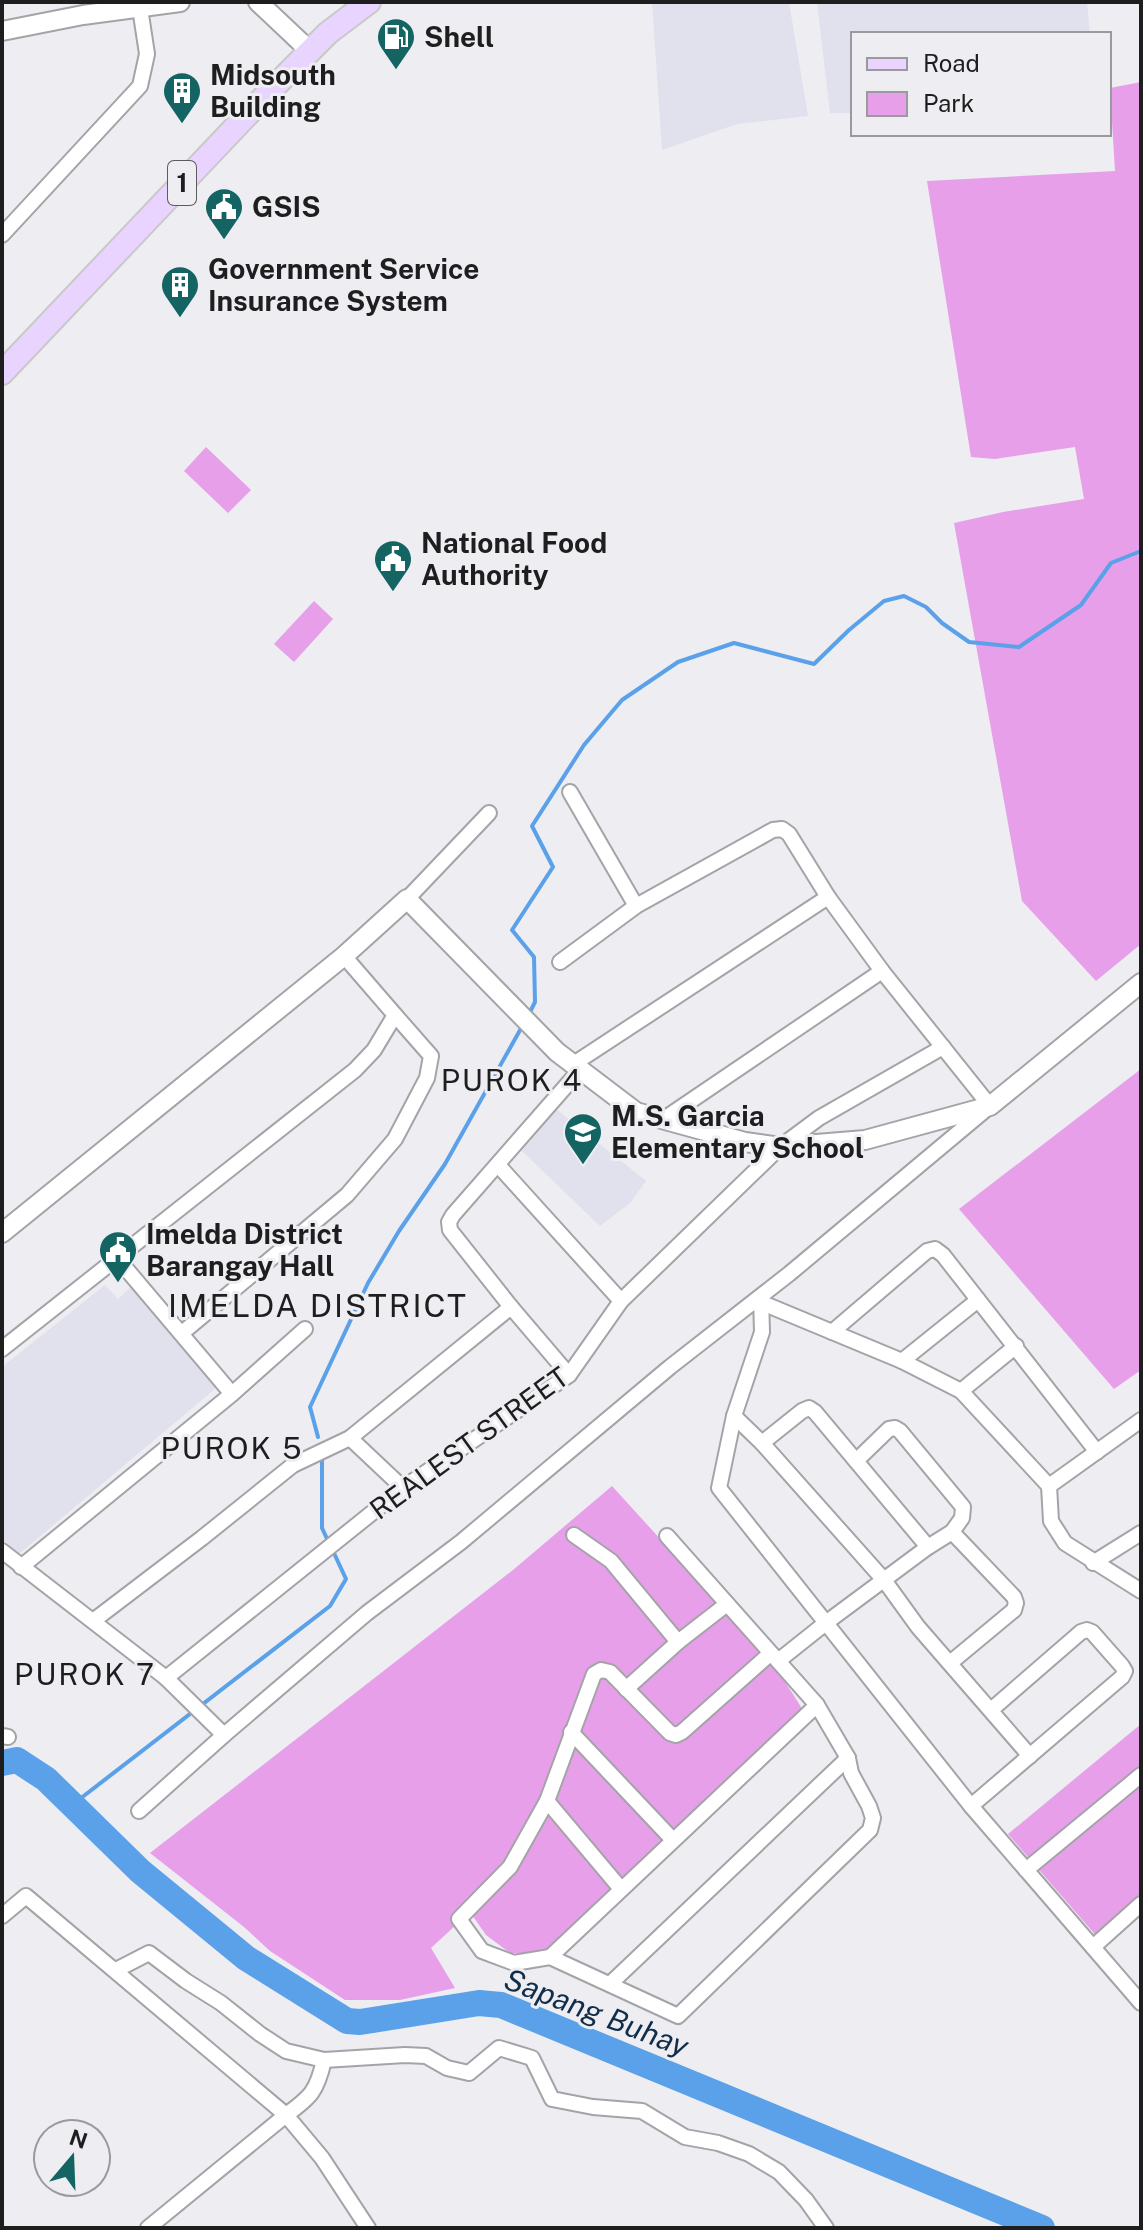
<svg xmlns="http://www.w3.org/2000/svg" width="1143" height="2230" font-family="'Public Sans',sans-serif">
<style>
.built{fill:#e1e1ed}
.green{fill:#e79fea}
.lines{fill:none;stroke-linecap:round;stroke-linejoin:round}
.stream{stroke:#5aa1e9;stroke-width:4}
.river{stroke:#5aa1e9;stroke-width:26}
.minor-casing{stroke:#a4a4a8;stroke-width:18}
.tertiary-casing{stroke:#a4a4a8;stroke-width:22}
.primary-casing{stroke:#c9c9c9;stroke-width:26}
.minor{stroke:#fff;stroke-width:14}
.tertiary{stroke:#fff;stroke-width:18}
.primary{stroke:#e9d3ff;stroke-width:22}
.labels{text-anchor:middle;stroke-width:6;stroke-linejoin:round;paint-order:stroke}
.shield{fill:#ededf2;stroke:#5c5c5e;stroke-width:2}
.shield-label{font-size:26px;font-weight:bold;fill:#1e1e1f}
.poi-label{font-size:28px;font-weight:bold;fill:#1e1e1f;stroke:#ededf2;text-anchor:start}
.street-label{font-size:28px;fill:#1e1e1f;stroke:#ededf2}
.neighbourhood-label{font-size:30px;letter-spacing:2px;fill:#1e1e1f;stroke:#ededf2}
.water-label{font-size:30px;font-style:italic;fill:#102d4a;stroke:#ededf2}
.quarter-label{font-size:32px;letter-spacing:2px;fill:#1e1e1f;stroke:#ededf2}
</style>
<rect width="100%" height="100%" fill="#ededf2"/>
<!-- built -->
<g class="built">
<path d="M652 2H789L808 116 737 124 662 150Z"/>
<path d="M817 2H1087L1090 34H853V113H830Z"/>
<path d="M556 1109 646 1181 630 1203 600 1226 522 1151Z"/>
<path d="M105 1285 118 1299 131 1287 216 1388 19 1554 2 1539V1367Z"/>
</g>
<!-- green -->
<g class="green">
<path d="M1141 82V944L1096 981 1022 901 954 523 1003 512 1084 499 1075 447 995 459 971 457 927 181 1115 171 1110 88Z"/>
<path d="M206 447 251 490 228 513 184 471Z"/>
<path d="M314 601 333 619 294 662 274 644Z"/>
<path d="M1141 1069V1370L1114 1389 959 1209Z"/>
<path d="M612 1486 773 1663 803 1710 548 1953H510L486 1935 470 1912 431 1948 455 1988 400 2000H345L270 1951 244 1927 150 1853 513 1570Z"/>
<path d="M1141 1724V1916L1105 1946 1008 1834Z"/>
</g>
<g class="lines">
<!-- stream -->
<g class="stream">
<path d="M528 1016 535 1002 534 957 512 930 553 867 532 826 584 745 622 700 678 662 734 643 814 664 849 630 884 601 904 596 926 607 942 623 969 642 1019 647 1081 605 1111 563 1141 551"/>
<path d="M318 1437 310 1407 368 1283 399 1231 445 1164 524 1023"/>
<path d="M322 1457V1528L329 1543"/>
<path d="M72 1805 330 1606 346 1579 333 1551"/>
</g>
<!-- river -->
<path class="river" d="M2 1763 17 1760 46 1779 140 1871 246 1958 347 2021 360 2022 479 2003 501 2005 1042 2228"/>
<!-- minor casing -->
<g class="minor-casing">
<g id="minor">
<path d="M2 235 140 86 147 54 140 8"/>
<path d="M570 792 636 906"/>
<path d="M407 899 489 813"/>
<path d="M572 1065 828 897"/>
<path d="M664 1119 882 971"/>
<path d="M498 1165 621 1301"/>
<path d="M117 1258 232 1394"/>
<path d="M761 1297 762 1332 734 1416 719 1488 971 1806 1141 2003"/>
<path d="M760 1302 902 1361 961 1391 1049 1486 1051 1521 1065 1543 1141 1591"/>
<path d="M832 1332 927 1251 935 1249 943 1255 1097 1452"/>
<path d="M182 1333 347 1195 395 1139 427 1078 431 1056 395 1015"/>
<path d="M2 1349 355 1070 374 1050 395 1015 344 956"/>
<path d="M902 1361 978 1300"/>
<path d="M569 1375 511 1307 450 1230 449 1222 453 1215 580 1070"/>
<path d="M961 1391 1016 1346"/>
<path d="M734 1416 762 1443 884 1580 918 1627 1030 1756"/>
<path d="M350 1438 403 1488"/>
<path d="M762 1443 802 1411 809 1408 815 1412 928 1547"/>
<path d="M1049 1486 1141 1420"/>
<path d="M574 1535 611 1561 678 1642"/>
<path d="M667 1536 817 1705 848 1758 851 1773 869 1806 873 1818 870 1830 678 2016 550 1957 514 1963 482 1951 459 1919 510 1867 547 1801 594 1674 601 1670 610 1672 670 1733 676 1735 682 1732 771 1653"/>
<path d="M2 1551 166 1678 224 1735"/>
<path d="M1093 1563 1141 1533"/>
<path d="M21 1567 232 1394 305 1329"/>
<path d="M93 1621 202 1538 293 1465 350 1438 511 1307"/>
<path d="M778 1661 827 1622 928 1547 952 1532 962 1518 963 1507 900 1431 895 1428 889 1429 856 1461"/>
<path d="M950 1663 1014 1610 1016 1603 1014 1597 952 1532"/>
<path d="M166 1678 403 1488 569 1375 621 1301 780 1147 819 1118 943 1047"/>
<path d="M626 1689 678 1642 727 1604"/>
<path d="M571 1732 673 1840"/>
<path d="M2 1736 8 1737"/>
<path d="M547 1801 621 1889"/>
<path d="M971 1806 1122 1677 1125 1671 1122 1666 1092 1632 1087 1630 1081 1632 991 1710"/>
<path d="M139 1811 224 1735 367 1613 461 1542 670 1367 789 1274 990 1106 882 971 828 897 789 834 782 829 773 830 636 906 560 962"/>
<path d="M1026 1870 1141 1775"/>
<path d="M2 1916 26 1896 286 2115 322 2158 368 2228"/>
<path d="M1093 1947 1141 1904"/>
<path d="M550 1957 817 1705"/>
<path d="M116 1970 149 1953 186 1981 221 2003 260 2034 286 2051 324 2060 405 2055 426 2056 447 2068 469 2073 499 2048 532 2058 552 2099 593 2107 642 2111 685 2137 718 2143 749 2154 779 2172 806 2200 826 2228"/>
<path d="M611 1983 848 1758"/>
<path d="M148 2228 286 2115C311 2097 317 2091 324 2060"/>
</g>
</g>
<!-- tertiary casing -->
<g class="tertiary-casing">
<g id="tertiary">
<path d="M258 2 310 51"/>
<path d="M2 31 83 15 180 2"/>
<path d="M2 1233 344 956 407 899 557 1052 636 1112 745 1142 780 1147 865 1140 990 1106 1141 983"/>
</g>
</g>
<!-- primary casing -->
<g class="primary-casing">
<path id="primary" d="M2 373 265 96 328 33 369 2"/>
</g>
<!-- minor -->
<use href="#minor" class="minor"/>
<!-- tertiary -->
<use href="#tertiary" class="tertiary"/>
<!-- primary -->
<use href="#primary" class="primary"/>
</g>
<!-- icons -->
<defs>
<g id="fuel-pin" transform="scale(2)"><path d="M0 17L-7.5 6A9.5 9.5 0 1 1 7.5 6Z" fill="#146464" stroke="#ededf2"/><path d="M-5.5-6h7V0h2V4h1.3V-2.5L3-4.5l.8-.8L6-3V5H2.5V1h-1V6h-7ZM-4.2-4.7v3.2H.2V-4.7Z" fill="#fff"/></g>
<g id="building-pin" transform="scale(2)"><path d="M0 17L-7.5 6A9.5 9.5 0 1 1 7.5 6Z" fill="#146464" stroke="#ededf2"/><path d="M-4-6H4V6H1V3H-1V6H-4ZM-2.5-4.3h1.7v1.8h-1.7ZM.8-4.3h1.7v1.8H.8ZM-2.5-1h1.7V.8h-1.7ZM.8-1h1.7V.8H.8Z" fill="#fff"/></g>
<g id="civic-pin" transform="scale(2)"><path d="M0 17L-7.5 6A9.5 9.5 0 1 1 7.5 6Z" fill="#146464" stroke="#ededf2"/><path d="M-.6-6.5H3V-4.5H.6V-3L4-1V1h2V6H-6V1h2V-1L-.6-3ZM-1.2 2.5V6h2.4V2.5Z" fill="#fff"/></g>
<g id="school-pin" transform="scale(2)"><path d="M0 17L-7.5 6A9.5 9.5 0 1 1 7.5 6Z" fill="#146464" stroke="#ededf2"/><path d="M0-5L7-2L0 1L-7-2ZM-4 1L0 2.5L4 1V4Q0 6-4 4Z" fill="#fff"/></g>
</defs>
<g fill-rule="evenodd">
<use href="#fuel-pin" x="396" y="37"/>
<use href="#building-pin" x="182" y="91"/>
<use href="#civic-pin" x="224" y="207"/>
<use href="#building-pin" x="180" y="285"/>
<use href="#civic-pin" x="393" y="559"/>
<use href="#school-pin" x="583" y="1132"/>
<use href="#civic-pin" x="118" y="1250"/>
</g>
<g class="labels">
<!-- shield labels -->
<rect class="shield" x="168" y="161" width="28" height="44" rx="6"/>
<g class="shield-label">
<text x="182" y="192">1</text>
</g>
<!-- poi labels -->
<g class="poi-label">
<text x="424" y="47">Shell</text>
<text x="210" y="85">Midsouth<tspan x="210" dy="32">Building</tspan></text>
<text x="252" y="217">GSIS</text>
<text x="208" y="279">Government Service<tspan x="208" dy="32">Insurance System</tspan></text>
<text x="421" y="553">National Food<tspan x="421" dy="32">Authority</tspan></text>
<text x="611" y="1126">M.S. Garcia<tspan x="611" dy="32">Elementary School</tspan></text>
<text x="146" y="1244">Imelda District<tspan x="146" dy="32">Barangay Hall</tspan></text>
</g>
<!-- street labels -->
<g class="street-label">
<text transform="translate(469 1443) rotate(-36)" y="10">REALEST STREET</text>
</g>
<!-- neighbourhood labels -->
<g class="neighbourhood-label">
<text x="512" y="1091">PUROK 4</text>
<text x="232" y="1459">PUROK 5</text>
<text x="85" y="1685">PUROK 7</text>
</g>
<!-- water labels -->
<g class="water-label">
<text transform="translate(596 2013) rotate(21)" y="10">Sapang Buhay</text>
</g>
<!-- quarter labels -->
<g class="quarter-label">
<text x="318" y="1317">IMELDA DISTRICT</text>
</g>
</g>
<!-- border -->
<rect width="1143" height="2230" fill="none" stroke="#1e1e1f" stroke-width="8"/>
<!-- legend -->
<rect x="851" y="32" width="260" height="104" fill="#ededf2" stroke="#9a9a9e" stroke-width="2"/>
<rect x="867" y="58" width="40" height="12" fill="#e9d3ff" stroke="#9a9a9e" stroke-width="2"/>
<text x="923" y="72" font-size="24" fill="#1e1e1f">Road</text>
<rect x="867" y="92" width="40" height="24" fill="#e79fea" stroke="#9a9a9e" stroke-width="2"/>
<text x="923" y="112" font-size="24" fill="#1e1e1f">Park</text>
<!-- north arrow -->
<g transform="translate(72 2158) rotate(19)"><circle r="38" fill="#ededf2" stroke="#9a9a9e" stroke-width="2"/>
<path d="M0-6L14 30L0 20L-14 30Z" fill="#146464"/>
<text y="-12" font-size="22" font-weight="bold" text-anchor="middle" fill="#1e1e1f">N</text>
</g>
</svg>
